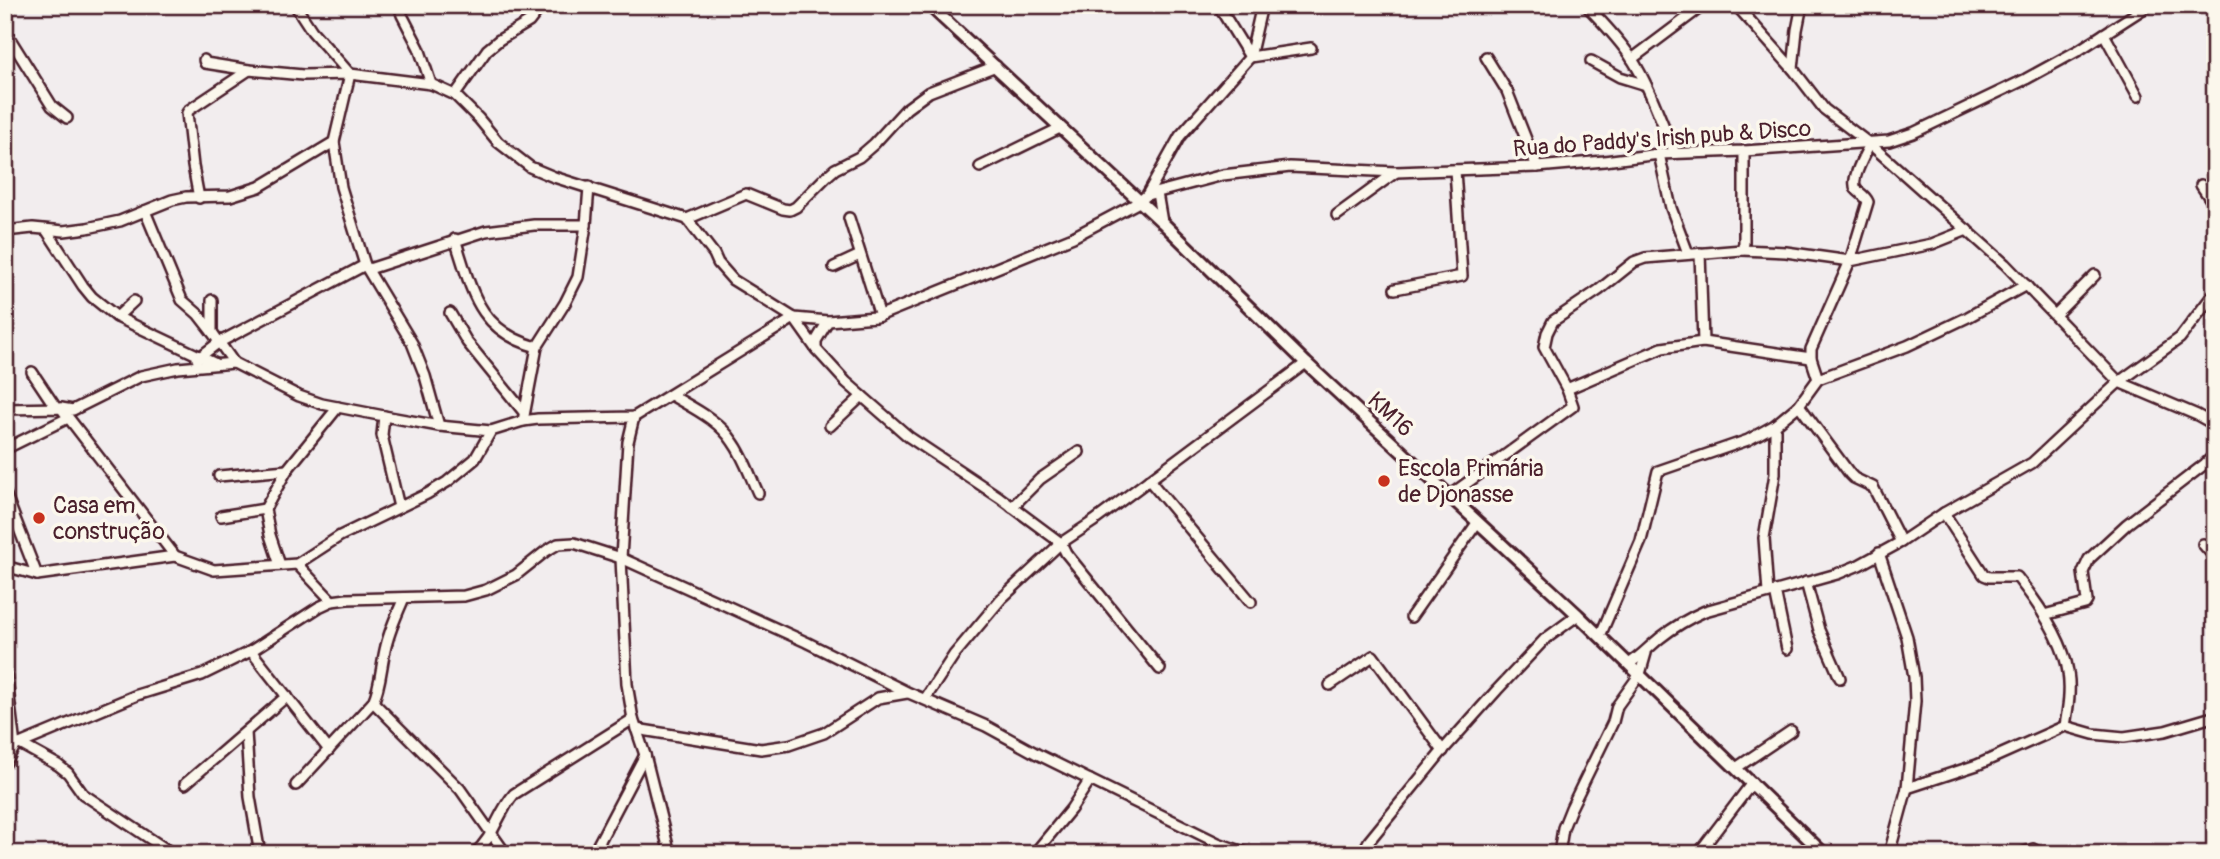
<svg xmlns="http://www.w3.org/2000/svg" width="2220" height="859" font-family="Pangolin,sans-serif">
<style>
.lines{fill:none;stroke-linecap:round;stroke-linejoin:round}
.minor-casing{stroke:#4a1f2b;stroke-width:14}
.tertiary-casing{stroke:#4a1f2b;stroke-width:16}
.minor{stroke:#fbf7ec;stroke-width:9}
.tertiary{stroke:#fbf7ec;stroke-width:10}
.poi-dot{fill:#c8321e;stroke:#fbf7ec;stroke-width:2.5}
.labels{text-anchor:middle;stroke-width:7;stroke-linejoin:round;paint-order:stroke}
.street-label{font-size:23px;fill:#4a1f2b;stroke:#fbf7ec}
.poi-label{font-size:23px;fill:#4a1f2b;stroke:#fbf7ec;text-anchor:start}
</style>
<rect width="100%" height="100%" fill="#f2edee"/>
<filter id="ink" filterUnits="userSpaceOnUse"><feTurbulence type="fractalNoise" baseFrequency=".0143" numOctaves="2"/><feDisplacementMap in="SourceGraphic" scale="14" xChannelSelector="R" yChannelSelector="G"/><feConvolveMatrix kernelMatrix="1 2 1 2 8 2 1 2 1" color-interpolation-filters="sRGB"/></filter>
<g filter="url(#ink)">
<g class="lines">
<!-- minor casing -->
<g class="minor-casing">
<g id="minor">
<path d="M295 5 312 31 350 74"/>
<path d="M399 5 402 15 419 48 431 84"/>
<path d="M1218 5 1250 57 1311 48"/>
<path d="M1586 5C1602 22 1619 39 1632 59 1650 87 1661 122 1675 153"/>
<path d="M1736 5 1793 69 1824 109 1870 144 2005 264 2119 382 2197 415 2215 425"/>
<path d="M5 11 13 5"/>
<path d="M5 31 52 106 67 118"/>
<path d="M2104 34 2138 96"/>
<path d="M1486 57 1507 91 1537 167"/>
<path d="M1632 59 1704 5"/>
<path d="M204 60 205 63 249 70"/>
<path d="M1591 61 1620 77 1646 85"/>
<path d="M1793 69 1797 30 1802 5"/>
<path d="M350 74 334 142 341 187 365 265 412 343 425 376 439 426"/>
<path d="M455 95 487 50 499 40 529 22 542 5"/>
<path d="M1659 154 1671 208 1688 253"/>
<path d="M980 167 1060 128"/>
<path d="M2201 185 2215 206"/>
<path d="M1157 193 1162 222"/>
<path d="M1147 195 1223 175 1290 167 1396 172 1537 167 1604 161 1659 154 1744 151 1889 141 1913 133 2026 79 2079 50 2149 5"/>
<path d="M199 198 193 166 187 113 189 110 249 70 303 75 350 74 431 84 455 95 479 119 498 142 530 167 554 177 687 219 714 254 718 263 733 280 794 318 828 321 876 317 1073 237 1139 202 1147 195 1180 136 1250 57 1262 5"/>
<path d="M145 211 182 300 198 314 212 332"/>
<path d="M1337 215 1396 172"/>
<path d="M849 218 880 316"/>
<path d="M687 219 746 194 783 209 790 210 796 207 827 176 835 169 859 157 874 144 906 109 929 92 996 66"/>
<path d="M5 231 33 228 64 231 87 228 120 221 172 200 186 197 230 196 259 187 334 142"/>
<path d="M47 231 83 286 92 297 117 317 214 363"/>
<path d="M455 239C472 291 478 331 537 347"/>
<path d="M1742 250 1786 252 1850 261 1932 244 1967 230"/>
<path d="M834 267 860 255"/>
<path d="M369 269 486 231 534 225H586"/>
<path d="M1395 289 1462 276 1455 170"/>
<path d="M212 300V332L234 363"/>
<path d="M450 313 467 342 523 411"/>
<path d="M2055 315 2095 275"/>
<path d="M117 317 134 301"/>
<path d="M828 321 816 341V349L846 382 909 437 999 497 1061 543 1066 553 1160 669"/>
<path d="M1703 342 1811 358"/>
<path d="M197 359 218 343 365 265"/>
<path d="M32 372 56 408"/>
<path d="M1818 379 1811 358V349L1850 261 1868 202C1865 195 1860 194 1856 189 1850 179 1866 153 1870 144"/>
<path d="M1567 389 1662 348 1703 342 1700 253"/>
<path d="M671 395C693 408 719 420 733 442 744 457 750 476 758 493"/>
<path d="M1799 405 1850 474 1854 478 1873 487 1901 542"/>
<path d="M61 408 175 556"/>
<path d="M5 409 61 408 73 410 141 376 178 368 234 363 299 396 322 404 384 416 439 426 491 431 523 421 538 419 634 417 794 318 816 349"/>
<path d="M384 416 382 435 384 444 399 507"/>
<path d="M634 417 628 442 621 558 627 684 633 719 645 755 670 854"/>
<path d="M523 421 537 347 565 303 578 277 586 225 589 187"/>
<path d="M830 426 862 396"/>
<path d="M5 449 68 418"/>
<path d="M219 476 287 470"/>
<path d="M1149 480 1251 602"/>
<path d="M5 493 37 575"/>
<path d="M1449 496 1573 406 1567 389 1544 347 1547 333 1553 321 1599 290 1634 262 1645 258 1742 250 1744 243V151"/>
<path d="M1012 507 1040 479 1079 452"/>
<path d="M1944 513 1984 575 1989 577H2017C2036 601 2064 641 2068 672 2071 691 2068 708 2065 726"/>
<path d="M221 516 265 509"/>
<path d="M2203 544 2215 558"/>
<path d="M1879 553 1907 637 1914 677 1915 701 1907 788 1889 854"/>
<path d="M297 564 332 601"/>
<path d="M280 565 270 535 265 509 287 470 338 407"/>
<path d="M5 566 37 575 175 556 214 570 297 564 340 536 427 494 447 482 475 459 491 431"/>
<path d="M1806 582 1819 630 1840 678"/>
<path d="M1775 591 1787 649"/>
<path d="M1768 593 1764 538 1775 474V425"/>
<path d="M2044 615 2085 604 2087 601 2083 572 2089 559 2127 524 2205 464 2215 454"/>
<path d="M1411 617 1477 523"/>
<path d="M1600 636 1641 541 1658 471 1748 440 1775 425 1799 405 1818 379 1907 346 1968 317 2026 285"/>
<path d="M251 651 329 750"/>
<path d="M5 663 15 746 5 764"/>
<path d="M1629 664C1641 656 1649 647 1660 638 1674 627 1689 618 1705 611L1837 574 1859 565 1901 542 1944 513 2032 463 2119 382 2180 338 2215 292"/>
<path d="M1330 685 1373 656 1443 751"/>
<path d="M925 699 954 655 1001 599 1061 543 1094 521 1306 363"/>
<path d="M373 702 460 789 506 854"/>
<path d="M636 729 761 749 789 745 824 733 878 698 907 693"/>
<path d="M246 732 250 797 260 854"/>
<path d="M20 744 58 765 68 773 83 794 173 854"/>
<path d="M15 746 137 695 202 675 251 651 319 607 332 601 347 599 464 596 486 590 516 575 546 551 558 544 574 543 621 558 806 642 909 693 986 726 1037 754 1218 843 1250 854"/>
<path d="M1736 768 1791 731"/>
<path d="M185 784 287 696"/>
<path d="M296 785 373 702C381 685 381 665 386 646 390 629 397 614 404 598"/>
<path d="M1907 788 1977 765 2065 726 2093 734 2124 737 2165 731 2209 718H2215"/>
<path d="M474 854C495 836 497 814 514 794L633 719"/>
<path d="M593 854 645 755"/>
<path d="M1034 854 1071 809 1090 780"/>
<path d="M1362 854 1369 841 1444 749 1497 690 1544 640 1578 615"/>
<path d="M1559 854 1563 828 1571 808 1613 722 1617 706 1640 674 1646 653"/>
<path d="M1698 854 1752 783"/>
<path d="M2019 854 2033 849 2042 854"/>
</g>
</g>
<!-- tertiary casing -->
<g class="tertiary-casing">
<path id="tertiary" d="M929 5 1162 222 1306 363 1578 615 1824 854"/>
</g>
<!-- minor -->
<use href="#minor" class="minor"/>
<!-- tertiary -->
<use href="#tertiary" class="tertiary"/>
</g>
</g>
<!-- markers -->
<g class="poi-dot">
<circle cx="1384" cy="481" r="7"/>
<circle cx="39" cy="518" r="7"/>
</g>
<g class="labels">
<!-- street labels -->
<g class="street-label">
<text transform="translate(1662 138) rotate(-4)" y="8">Rua do Paddy's Irish pub &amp; Disco</text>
<text transform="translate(1391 414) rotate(43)" y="8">KM16</text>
</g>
<!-- poi labels -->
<g class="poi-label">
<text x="1398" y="476">Escola Primária<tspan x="1398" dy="26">de Djonasse</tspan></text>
<text x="53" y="513">Casa em<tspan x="53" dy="26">construção</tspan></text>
</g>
</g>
<!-- margin -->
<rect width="2220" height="859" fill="none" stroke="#fbf7ec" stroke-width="28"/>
<rect x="14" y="14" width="2192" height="831" fill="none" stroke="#4a1f2b" stroke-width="2.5" filter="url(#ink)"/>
</svg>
